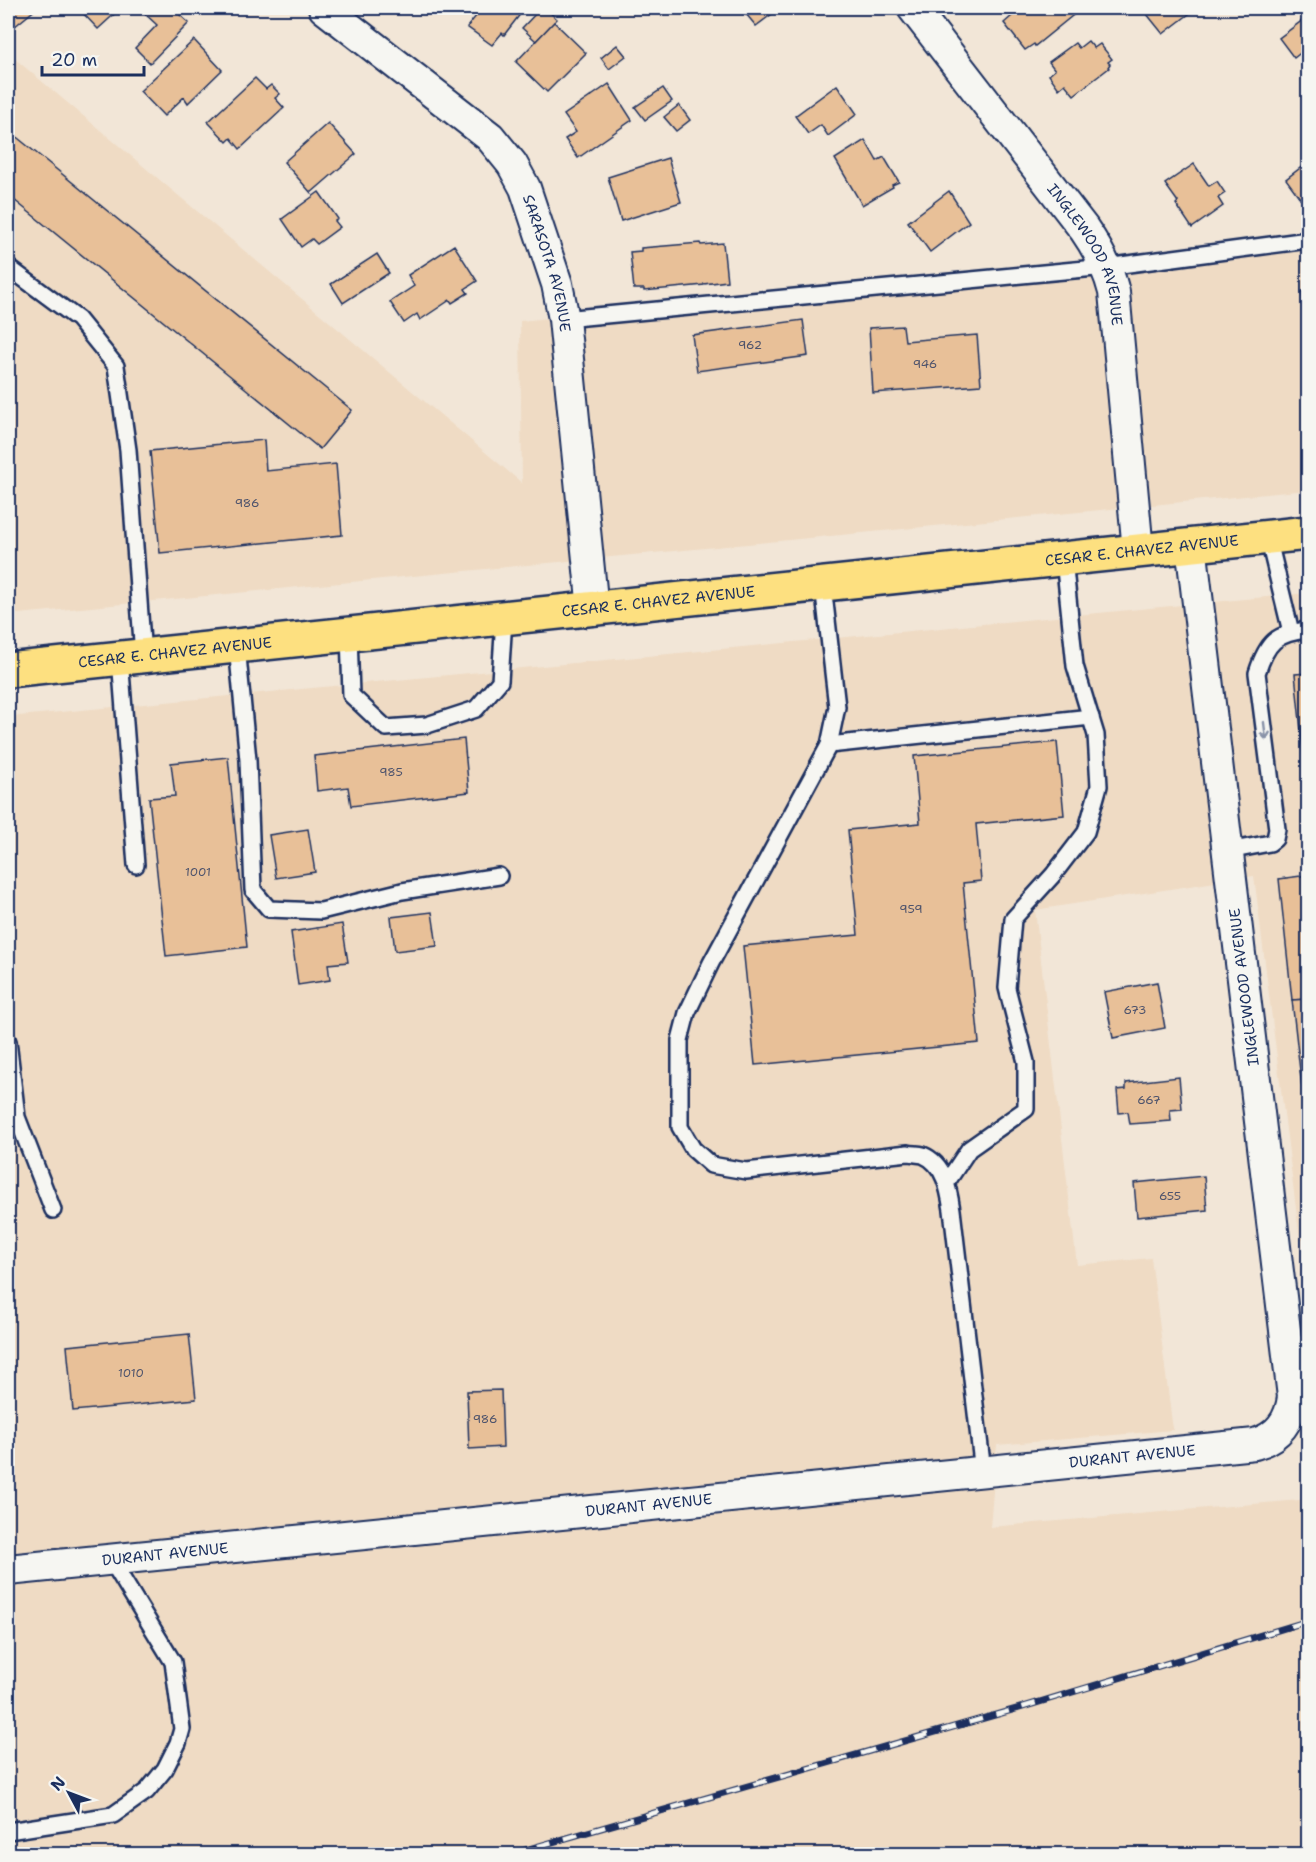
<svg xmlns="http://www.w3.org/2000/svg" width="1316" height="1862" font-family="'Shantell Sans',sans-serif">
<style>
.built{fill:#efdbc4}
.building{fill:#e8c098;stroke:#1b2f5e;stroke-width:1.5}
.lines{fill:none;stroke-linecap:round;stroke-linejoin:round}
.lane-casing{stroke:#1b2f5e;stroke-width:20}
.street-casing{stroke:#1b2f5e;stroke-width:34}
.primary-casing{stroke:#1b2f5e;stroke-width:38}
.lane{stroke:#f6f6f2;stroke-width:15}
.street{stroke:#f6f6f2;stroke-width:30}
.primary{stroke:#fde080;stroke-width:33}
.rail-casing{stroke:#1b2f5e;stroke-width:7}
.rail{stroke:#f6f6f2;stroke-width:4.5;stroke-dasharray:14;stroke-linecap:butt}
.oneway{stroke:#8892a8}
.labels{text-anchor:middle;stroke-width:4.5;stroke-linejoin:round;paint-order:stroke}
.number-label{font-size:12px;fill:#4e536c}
.street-label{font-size:15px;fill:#1b2f5e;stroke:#f6f6f2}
</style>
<rect width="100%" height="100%" fill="#f2e6d7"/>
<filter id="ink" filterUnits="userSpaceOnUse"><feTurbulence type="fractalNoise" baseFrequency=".0167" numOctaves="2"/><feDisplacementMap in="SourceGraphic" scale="12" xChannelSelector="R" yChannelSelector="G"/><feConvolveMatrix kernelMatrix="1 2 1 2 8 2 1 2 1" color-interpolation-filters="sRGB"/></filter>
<g filter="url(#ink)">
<!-- built -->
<g class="built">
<path d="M8 53 522 483 520 321 1308 242V490L8 615Z"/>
<path d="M1308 593V1240H1300L1254 876 1035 910 1077 1265 1151 1258 1173 1430 997 1445 990 1527 1300 1500 1308 1493V1854H8V717Z"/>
</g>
<!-- building -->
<g class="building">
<path d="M8 8H37L14 27 8 19Z"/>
<path d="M78 8H121L98 29Z"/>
<path d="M146 8H172L189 23 150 63 135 48 157 25 142 11Z"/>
<path d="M478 8H525L504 35 502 33 492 45 467 27 477 15 474 13Z"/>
<path d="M541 8H545L557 19 536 41 522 28Z"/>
<path d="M741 8H780L756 26Z"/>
<path d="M1021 8H1073L1077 12 1035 46 1034 44 1025 50 1004 23Z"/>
<path d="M1142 8H1190L1193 11 1163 34Z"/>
<path d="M1307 17 1308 19V47L1294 58 1279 38Z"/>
<path d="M554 22 586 53 547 92 516 62Z"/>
<path d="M194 40 222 70 188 103 184 97 164 116 140 91Z"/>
<path d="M1088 41 1094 48 1100 44 1112 59 1108 62 1110 64 1108 67 1109 68 1074 95 1065 84 1059 89 1049 75 1055 70 1049 62 1075 43 1079 48Z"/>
<path d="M617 45 626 56 609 69 601 58Z"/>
<path d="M255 78 266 89 271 85 280 94 275 98 284 108 240 149 231 138 227 142 208 122Z"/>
<path d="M609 84 632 120 578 158 565 139 576 132 564 115Z"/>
<path d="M837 85 857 114 828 136 821 125 808 134 795 116Z"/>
<path d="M663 88 672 101 645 120 635 107Z"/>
<path d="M679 105 690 120 676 131 664 117Z"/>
<path d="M328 123 356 154 311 193 284 162Z"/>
<path d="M8 130 352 410 320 449 8 195Z"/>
<path d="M865 140 877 161 884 157 899 182 892 185 893 187 862 205 835 159Z"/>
<path d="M668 158 681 202 621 221 608 177Z"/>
<path d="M1308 162V209L1286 179Z"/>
<path d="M1194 164 1209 186 1217 181 1225 193 1218 198 1223 206 1192 228 1176 204 1178 202 1165 184Z"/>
<path d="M949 191 969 222 930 252 908 222Z"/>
<path d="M319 192 338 219 335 221 340 227 317 244 312 239 301 247 282 219Z"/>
<path d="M700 243 701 245 723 243 727 281 704 284V285L644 291V289H634L630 252 641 251V248Z"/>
<path d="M454 245 477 281 465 289 468 293 452 303 450 300 420 320 417 314 404 323 390 302 414 286 408 275Z"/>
<path d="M377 254 389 273 343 303 331 284Z"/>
<path d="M1308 290V352L1302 291Z"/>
<path d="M803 320 808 356 697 371 692 335Z"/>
<path d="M903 326 905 341 977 335 981 385 873 393 869 328Z"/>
<path d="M264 440 266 471 336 464 342 535 160 553 150 451Z"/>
<path d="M1308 673V797L1295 674Z"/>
<path d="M464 739 469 792 351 806 348 787 317 791 314 756Z"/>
<path d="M1057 742 1064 815 976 824 981 881 963 883 979 1043 755 1065 743 946 858 935 848 830 920 823 914 756Z"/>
<path d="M228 757 247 947 166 956 149 798 175 796 171 763Z"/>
<path d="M308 829 315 872 276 878 269 835Z"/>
<path d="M1308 875V999L1292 1000 1279 879Z"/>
<path d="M432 912 437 946 395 951 391 917Z"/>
<path d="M342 924 348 962 328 964 330 980 298 985 291 932Z"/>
<path d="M1157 982 1165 1028 1113 1038 1104 992Z"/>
<path d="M1308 999V1105L1304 1106 1292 1000Z"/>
<path d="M1179 1077 1182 1109 1170 1110 1171 1121 1130 1124 1128 1112 1119 1113 1117 1090 1126 1089V1083Z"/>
<path d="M1308 1105V1150L1304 1106Z"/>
<path d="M1204 1176 1207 1210 1137 1217 1134 1183Z"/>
<path d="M189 1334 196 1399 73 1411 67 1346Z"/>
<path d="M501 1390 503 1447 469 1449 467 1391Z"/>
</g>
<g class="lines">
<!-- lane casing -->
<g class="lane-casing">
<g id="lane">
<path d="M8 267 78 319 116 366 128 450 143 656"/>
<path d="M564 319 1106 267 1308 240"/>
<path d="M1268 537 1291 632"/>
<path d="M823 585 837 707 829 745 711 963 687 1013 680 1040V1127L693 1149 711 1165 746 1171 908 1153C913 1154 919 1154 923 1155 945 1164 949 1191 952 1210L983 1472"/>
<path d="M349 634 351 695 386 728 427 725 476 709 500 681 504 619"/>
<path d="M237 646 248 760 253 890 269 909 321 911 402 891 499 876"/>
<path d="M120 658 136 865"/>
<path d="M829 745 1091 717"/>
<path d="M1228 851 1270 843 1275 839 1277 829 1257 673C1267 642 1276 633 1308 630"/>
<path d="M8 1041 17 1117 53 1210"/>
<path d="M947 1182 969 1149 1026 1109V1062L1007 988 1013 919 1053 875 1086 832 1099 786 1096 735 1075 666 1064 559"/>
<path d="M8 1831 113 1815 147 1791 165 1769 178 1743 182 1729 173 1662 111 1560"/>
</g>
</g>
<!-- street casing -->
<g class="street-casing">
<g id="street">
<path id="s1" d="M324 8 490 137 512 164 525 188 557 284 564 319 593 610"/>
<path id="s2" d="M913 8 1084 229C1098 249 1108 268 1114 292L1138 551"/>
<path id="s3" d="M8 1570 1255 1444C1278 1437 1290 1421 1293 1397L1191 545"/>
</g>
</g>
<!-- primary casing -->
<g class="primary-casing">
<g id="primary">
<path id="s4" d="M8 670 1308 533"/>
</g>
</g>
<!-- lane -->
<use href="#lane" class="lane"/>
<!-- street -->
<use href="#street" class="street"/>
<!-- primary -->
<use href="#primary" class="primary"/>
<!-- rail casing -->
<g class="rail-casing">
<path id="rail" d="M511 1854 1023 1707 1308 1621"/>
</g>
<!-- rail -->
<use href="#rail" class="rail"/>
</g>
<!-- one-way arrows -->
<defs><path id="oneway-shaft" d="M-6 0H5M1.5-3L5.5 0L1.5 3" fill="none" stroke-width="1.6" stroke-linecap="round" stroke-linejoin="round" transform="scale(1.5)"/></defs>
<use class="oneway" href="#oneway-shaft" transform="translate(1265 731) rotate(83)"/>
</g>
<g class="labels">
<!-- number labels -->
<g class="number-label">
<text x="750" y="349">962</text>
<text x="925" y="368">946</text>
<text x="247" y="507">986</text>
<text x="391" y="776">985</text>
<text x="198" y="876">1001</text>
<text x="911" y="913">959</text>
<text x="1135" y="1014">673</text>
<text x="1149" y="1104">667</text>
<text x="1170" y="1200">655</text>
<text x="131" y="1377">1010</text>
<text x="485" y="1423">986</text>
</g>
<!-- street labels -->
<g class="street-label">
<text dy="5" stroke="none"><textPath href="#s2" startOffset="304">INGLEWOOD AVENUE</textPath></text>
<text dy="5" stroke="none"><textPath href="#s1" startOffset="351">SARASOTA AVENUE</textPath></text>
<text dy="5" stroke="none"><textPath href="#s4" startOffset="1140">CESAR E. CHAVEZ AVENUE</textPath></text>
<text dy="5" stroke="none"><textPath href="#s4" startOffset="654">CESAR E. CHAVEZ AVENUE</textPath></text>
<text dy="5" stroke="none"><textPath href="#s4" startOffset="168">CESAR E. CHAVEZ AVENUE</textPath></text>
<text transform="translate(1244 987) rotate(-97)" y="5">INGLEWOOD AVENUE</text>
<text dy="5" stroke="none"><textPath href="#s3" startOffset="1130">DURANT AVENUE</textPath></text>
<text dy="5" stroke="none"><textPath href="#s3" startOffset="644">DURANT AVENUE</textPath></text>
<text dy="5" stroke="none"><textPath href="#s3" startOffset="158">DURANT AVENUE</textPath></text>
</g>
</g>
<!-- margin -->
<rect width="1316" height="1862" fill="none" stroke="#f6f6f2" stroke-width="30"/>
<rect x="15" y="15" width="1286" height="1832" fill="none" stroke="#1b2f5e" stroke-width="2" filter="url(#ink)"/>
<!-- north arrow -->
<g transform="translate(69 1793) rotate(311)" stroke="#f6f6f2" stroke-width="4.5" paint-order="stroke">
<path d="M0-4.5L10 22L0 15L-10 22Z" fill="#1b2f5e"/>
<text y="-9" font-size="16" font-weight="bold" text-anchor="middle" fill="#1b2f5e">N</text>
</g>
<!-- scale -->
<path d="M42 66v9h102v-9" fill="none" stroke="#1b2f5e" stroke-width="3"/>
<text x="51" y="66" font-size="18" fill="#1b2f5e" stroke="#f6f6f2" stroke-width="4.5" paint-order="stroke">20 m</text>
</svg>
